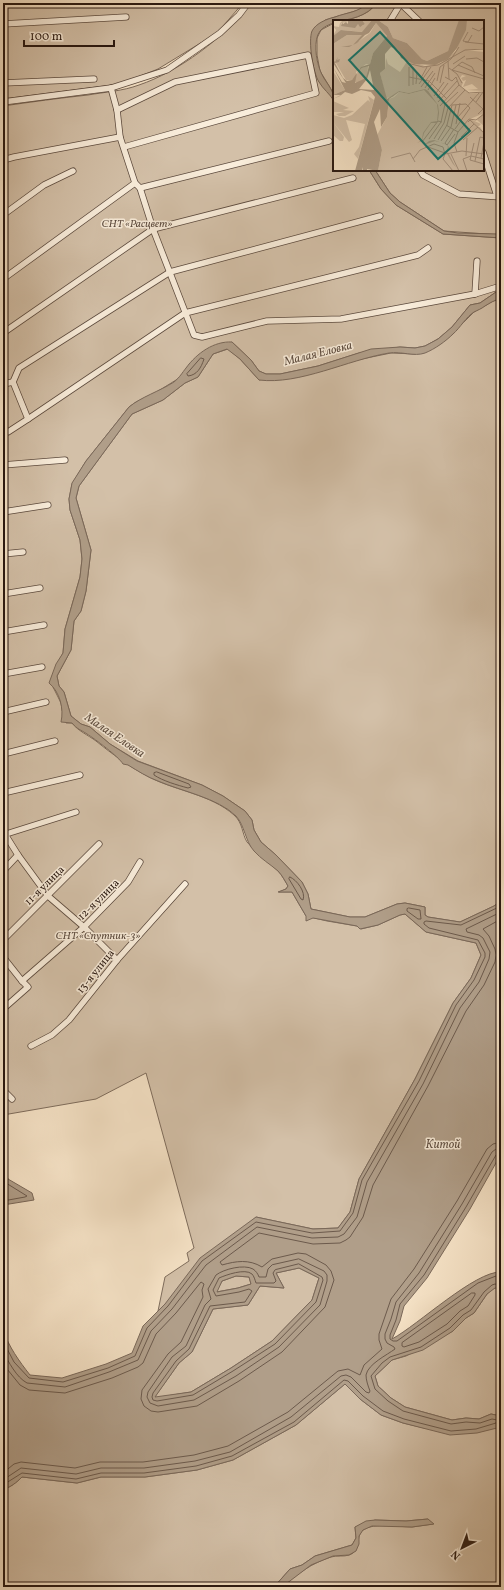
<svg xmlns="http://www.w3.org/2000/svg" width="504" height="1590" font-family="Vollkorn,serif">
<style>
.green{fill:#d3c0a8;stroke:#7e6c5c}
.water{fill:#b09e89;stroke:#7a6859;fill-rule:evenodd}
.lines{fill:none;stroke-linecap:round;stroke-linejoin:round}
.shore{stroke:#6c5a4c;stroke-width:1}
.minor-casing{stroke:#5c4a3e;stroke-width:7}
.minor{stroke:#f9eddb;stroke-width:5.5}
.labels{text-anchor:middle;stroke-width:3;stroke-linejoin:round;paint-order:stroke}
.park-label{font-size:11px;font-style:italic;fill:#5b4a3e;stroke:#f9eddb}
.street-label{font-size:11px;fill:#281710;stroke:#f9eddb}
.water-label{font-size:12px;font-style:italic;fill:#5e4d40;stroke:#f9eddb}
.inset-road{fill:none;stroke:#a4917e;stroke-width:1}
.view{fill:#0f766e;fill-opacity:0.15;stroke:#0f766e;stroke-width:2}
.inset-edge{fill:none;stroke:#281710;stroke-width:2}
</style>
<rect width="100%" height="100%" fill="#f6e3c7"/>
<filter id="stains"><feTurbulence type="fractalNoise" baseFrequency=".005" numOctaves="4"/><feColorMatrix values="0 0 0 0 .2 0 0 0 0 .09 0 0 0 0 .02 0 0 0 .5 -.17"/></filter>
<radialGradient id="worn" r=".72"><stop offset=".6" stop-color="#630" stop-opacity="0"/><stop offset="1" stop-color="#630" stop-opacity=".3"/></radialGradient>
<!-- green -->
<g class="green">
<path d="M3 3H243L217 33 158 69 120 84 3 99Z"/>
<path d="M250 3H368L362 9 325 20 311 43 312 61 319 82 329 92 334 101V170H369L381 189 396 205 443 234 501 238V291L499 290 480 303 470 305 452 327 438 339 425 346 415 348 400 347 359 353 318 366 280 374H266L259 371 251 360 232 342 190 363 182 376 176 380 155 393 136 402 129 407 86 461 72 484 69 499 70 510 80 540 82 559 80 577 65 629 63 653 59 661 52 685 61 703 63 715 66 723H72C78 731 88 735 96 741 112 754 130 767 149 777 176 791 210 794 234 815 243 823 242 834 247 842 256 853 268 861 278 871 282 875 285 881 288 886L286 889 279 892H292L306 916 327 921 357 926 361 929 378 925 400 915 405 914 426 932 476 943 481 955 471 978 453 1003 415 1079 359 1179 350 1212 338 1228 313 1229 256 1217 158 1311 165 1277 189 1261 187 1253 194 1248 146 1073 96 1099 3 1115V106C31 102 60 98 88 95 105 92 123 91 139 85 178 72 226 37 250 3Z"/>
<path d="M376 3H501V235L444 231 400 202 390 193 375 170H483V21H343C354 18 371 14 376 3Z"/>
<path d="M334 23V94L320 71 317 55V38L321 30Z"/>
<path d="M501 299V901L494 906 460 922 428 917 425 915V907L405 903 397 904 365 917H350L311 909 308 894 302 882 276 855 261 842 254 830 252 820 245 811 223 796 202 785 138 761 110 744 90 727 81 724 71 716 64 692 59 686 57 676 71 650 74 621 81 611 86 591 91 550 76 498 79 486 132 414 163 400 185 383 198 377 213 354 228 349 240 359 259 380 391 353 415 354 464 322 474 312 495 300Z"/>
<path d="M299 1268 319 1278 312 1300 272 1341 231 1368 191 1392 154 1398 179 1363 192 1352 213 1309 248 1305 260 1286 284 1288 276 1273Z"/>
<path d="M236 1276 249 1277 251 1284 238 1288 216 1292 222 1281Z"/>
<path d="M495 1287 501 1289V1416L491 1414 479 1419 466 1418 452 1420 405 1407 391 1398 378 1386 375 1376 392 1360 406 1356 453 1331 466 1318 474 1313 487 1294Z"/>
<path d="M345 1384 360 1399 381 1415 403 1423 424 1428 501 1427V1587H282C297 1574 312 1563 331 1557 337 1555 344 1557 349 1555 362 1551 355 1536 363 1530 374 1522 399 1527 412 1527 419 1526 426 1525 433 1524L428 1519 406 1521 375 1520 355 1527 356 1538 352 1545 315 1556 302 1565 290 1569 274 1587H3V1489C10 1488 17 1482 22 1477L77 1483 101 1477H145L197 1470 233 1460 296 1425Z"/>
</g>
<!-- water -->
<g class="water">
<path d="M368 3H376C369 16 347 21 334 21V23C330 24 323 27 320 31 313 40 316 60 320 70 324 82 334 88 334 101 330 94 323 89 319 82 313 73 308 41 312 31 316 23 327 19 335 17 348 12 357 13 368 3Z"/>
<path d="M369 170H375L390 193 400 202 444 231 458 233 499 234 501 235V238L443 234 396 205 381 189Z"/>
<path d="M499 290 501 291V299C494 300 490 303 485 306 481 309 478 310 474 312 466 317 460 328 453 334 446 341 435 349 425 353 414 357 401 351 389 353 347 360 300 385 259 380L240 359 227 349 213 354 198 377 185 383 163 400 132 414 79 486 76 498 91 550 86 591 81 611 74 621 71 650 57 676 59 686 64 692 71 716 81 724 90 727 110 744 137 761 202 785 223 796 245 811 252 820 254 830 261 842 276 855 302 882 308 894 311 909 350 917H365L397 904 405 903 425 907V915L428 917 460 922 494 906 501 901V1154L470 1209 427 1278 404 1306 400 1321 392 1339C418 1325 475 1271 501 1272V1289L495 1288 487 1294 474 1313 466 1318 453 1331 423 1350 392 1360 375 1376 378 1386 391 1398 405 1407 452 1420 466 1418 479 1419 491 1414 501 1416V1427L477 1433 450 1435 403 1423 381 1415 360 1399 345 1384 296 1425 233 1460 197 1470 145 1477H101L77 1483 22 1477C17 1482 10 1488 3 1489V1330C9 1347 19 1361 30 1375L62 1378 106 1364 132 1353 143 1326 165 1304 200 1258 256 1217 313 1229 338 1228 350 1212 359 1179 415 1079 453 1003 471 978 481 955 476 943 426 932 405 914 400 915 378 925 360 929 357 926 313 918 306 921V916L292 892H278L286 889 288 886C285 881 282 875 278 871 270 864 261 859 254 851 245 841 245 826 236 816 218 798 181 791 158 781 147 777 138 771 128 765L123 764C119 757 95 739 87 734 81 730 77 729 72 723L61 722C64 709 60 692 49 683L56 664 63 653 65 629 80 577 82 559 80 540 70 510 69 499 72 483 86 461 129 407C141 397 160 391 174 382 180 377 182 373 186 368 197 353 214 341 232 342L251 360 259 371 266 374H280L318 366 371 349 400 347 415 348 425 346 438 339 452 327 470 305 480 303ZM299 1268 319 1278 312 1300 272 1341 231 1368 191 1392 155 1397 179 1363 192 1352 213 1309 248 1305 260 1286 284 1288 276 1273ZM236 1276 249 1277 251 1284 238 1288 217 1292 222 1281Z"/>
<path d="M3 1165 8 1179 32 1193 34 1200 3 1205Z"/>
<path d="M428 1519 434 1524 412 1527 372 1526 363 1530 359 1536V1544L356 1551 349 1555 333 1556 311 1565 282 1587H274L290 1569 302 1565 315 1556 352 1545 356 1538 355 1527 366 1521 375 1520 406 1521Z"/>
</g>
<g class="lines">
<!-- shore -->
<g class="shore">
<path d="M201 358 204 359C201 368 197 375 188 376L187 374Z"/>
<path d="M157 772 189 784 191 787 188 788C177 785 163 781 154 775V773Z"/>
<path d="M290 877C297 880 306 892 303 900L301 899 289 879Z"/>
<path d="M409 908 420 910 421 919H418L407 911V909Z"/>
<path d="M501 1153 496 1155 466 1207 424 1275 400 1304 396 1320 390 1335V1339L393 1341H397L478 1283 496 1276H501"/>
<path d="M3 1176 6 1183 27 1196 25 1197 3 1201"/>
<path d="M299 1259 324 1271 327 1275V1281L320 1305 279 1347 236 1376 194 1400 158 1406 150 1403 147 1397 148 1392 172 1357 186 1346 205 1305 211 1299 208 1289 216 1275C224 1269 244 1264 253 1269 256 1271 258 1274 259 1277H266L268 1269 272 1265Z"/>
<path d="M299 1264 322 1277 323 1280 316 1302 275 1344 233 1371 193 1395 157 1401 153 1400 152 1397 153 1393 176 1361 189 1349 210 1306 245 1302 252 1291 249 1289 239 1292 216 1296 213 1290 219 1278C226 1275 245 1268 252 1274 254 1276 255 1280 256 1283H274L276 1281 273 1273 275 1270Z"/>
<path d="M472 1293H475V1295L468 1306 460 1311 447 1324 419 1342 404 1347 402 1346V1343Z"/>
<path d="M3 1341 14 1362 29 1378 63 1382 108 1368 135 1356 147 1328 168 1306 202 1261 256 1222 312 1233 340 1231 353 1213 362 1180 419 1081 456 1005 474 980 485 957V953L478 940 429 928 424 924V922L426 921 461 925 501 906"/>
<path d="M3 1352C9 1362 16 1377 27 1383L65 1387 109 1372 138 1360 151 1331 172 1309 206 1265 257 1227 312 1238 338 1237 344 1234 357 1217 367 1182 423 1084 460 1008 479 982 489 959 490 952 483 938 479 935 467 932 466 929 501 912"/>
<path d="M3 1364 20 1385 29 1390 65 1393 112 1378 138 1367 143 1363 156 1334 176 1313 201 1282 204 1284 202 1290 203 1297 181 1342 168 1354 142 1390 141 1399 144 1406 151 1411 158 1412 197 1406 239 1381 282 1352 325 1307 334 1280 331 1271 326 1265 306 1254 298 1253 272 1259 262 1267C249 1259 236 1261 222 1265L220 1262 259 1233 313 1244 340 1243 346 1240 350 1237 363 1217 373 1185 428 1086 466 1011 484 985 495 962 496 955 495 949 489 936 483 929 501 919"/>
<path d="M3 1473 14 1464 21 1462 75 1468 100 1462H143L194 1455 228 1446 288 1412 338 1371 348 1369 360 1375 364 1365 382 1349 379 1340V1334L391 1299 414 1269 457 1201 487 1149 493 1144 501 1142"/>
<path d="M3 1480 21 1468 76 1474 101 1468H144L195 1461 230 1452 291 1417 341 1376 346 1375 351 1377 366 1392 369 1393 370 1391C368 1386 366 1380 366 1375 368 1364 387 1355 395 1349L394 1347 387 1343 385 1339V1334L391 1319 396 1302 419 1273 462 1204 492 1152 496 1149 501 1148"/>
<path d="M3 1485 22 1473 76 1479 101 1473H144L196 1466 232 1456 294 1422 344 1380 348 1381 363 1396 383 1411 404 1419 451 1431 476 1429 496 1423 497 1420 492 1419 480 1423 466 1422 451 1424 403 1411 388 1401 375 1389 371 1376 382 1363 390 1357 421 1347 450 1328 463 1315 471 1310 484 1292 492 1285 495 1284 501 1285"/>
</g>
<!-- minor casing -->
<g class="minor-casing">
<g id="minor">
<path d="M401 4 419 21"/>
<path d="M390 21 401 3"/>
<path d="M3 24 126 17"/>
<path d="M3 83 94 79"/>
<path d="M111 88 117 110 120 137 135 183 140 188 153 229 194 335 202 337 267 321 341 319 475 294 501 286"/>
<path d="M3 102 111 88 167 70 220 33 239 15 248 3"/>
<path d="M117 110 175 82 308 55 316 93 124 147"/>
<path d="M483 152 497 196"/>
<path d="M3 160 14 157 120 137"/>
<path d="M420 170 423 175 459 194 501 197"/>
<path d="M140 188 329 141"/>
<path d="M3 215 44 185 73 171"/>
<path d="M3 279 135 183"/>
<path d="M475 294 477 261"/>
<path d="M3 333 153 229 353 178"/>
<path d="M3 384 13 382"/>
<path d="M28 419 13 382 19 368 170 272 380 216"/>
<path d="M3 432H8L28 419 185 313 418 255 428 248"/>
<path d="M3 465 65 460"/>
<path d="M3 512 48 505"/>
<path d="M3 554 23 552"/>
<path d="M3 594 40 588"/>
<path d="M3 632 44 625"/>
<path d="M3 674 42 667"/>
<path d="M3 712 46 702"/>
<path d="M3 754 55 741"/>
<path d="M3 793 80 775"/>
<path d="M3 831 18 855 48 896 84 927 117 960"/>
<path d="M3 835 76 812"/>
<path d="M3 871 18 855"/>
<path d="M3 940 99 844"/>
<path d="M3 957 22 981"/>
<path d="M3 1009 28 987 22 981 84 927 128 882 140 862"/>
<path d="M31 1046 52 1035 69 1020 117 960 185 884"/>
<path d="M3 1090 12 1099"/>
</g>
</g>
<!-- minor -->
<use href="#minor" class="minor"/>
</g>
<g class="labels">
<!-- park labels -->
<g class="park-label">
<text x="137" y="227">СНТ «Расцвет»</text>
<text x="98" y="939">СНТ «Спутник-3»</text>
</g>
<!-- street labels -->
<g class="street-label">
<text transform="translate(44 885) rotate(-45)" y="4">11-я улица</text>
<text transform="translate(98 899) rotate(-45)" y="4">12-я улица</text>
<text transform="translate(95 971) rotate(-51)" y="4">13-я улица</text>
</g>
<!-- water labels -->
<g class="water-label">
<text transform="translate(318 353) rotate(-14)" y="4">Малая Еловка</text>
<text transform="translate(115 735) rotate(34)" y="4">Малая Еловка</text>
<text x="443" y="1148">Китой</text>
</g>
</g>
<!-- overview -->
<g transform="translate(333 20)">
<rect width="151" height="151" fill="#f6e3c7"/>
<path d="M10 0 16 2 8 3V6L25 4 29 6 32 4 29 0H39L30 12 9 10 0 16 3 10 0 6 6 7 7 3ZM45 0H126V5L115 31 94 41 89 39 74 23 60 18 55 7ZM134 0H151V28L133 30 151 32V71L134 70 145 69 139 64 130 67 133 60 130 61 128 58 133 56 129 55 127 58 130 63 128 67 137 74 145 73 141 80 146 73 151 72V106L144 100 149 94 137 99 148 104 145 107H147L151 113V151H45L49 130 43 117 54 97 56 79 61 77 66 72 76 74 87 71 76 73 66 71 60 77 53 78 47 53 52 49 53 38 55 44 67 52 75 40 92 46 108 43 123 31ZM43 3 54 16 40 33 37 44H33L25 50 23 52V55L29 48 35 46 34 58 24 63 21 61 23 56 19 60H13L0 38V24L14 15H30L26 19V21L37 13ZM0 51 12 70 0 75ZM35 76 41 80 25 139 21 134 26 127 32 104 13 100 19 120 16 122 0 102 11 117 10 121H7L0 115V95L11 98 19 95 35 80 37 82ZM0 81 16 88 10 90 21 91 12 96H6L3 94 11 92H0Z" fill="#d3c0a8"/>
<path d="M12 0H29L32 4 27 7 25 4 22 8 8 6 9 2 10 4 13 2 15 4V0ZM39 0H45L55 7 60 18 74 23 89 39 94 41 115 31 126 0H134L133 10 124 28 115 39 102 45 81 44 68 38 65 30 58 27 52 34V49L47 53 54 79 66 71 76 73 92 69 95 71 105 85 106 93 105 100 103 103H98L91 113 89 121 84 123 91 125 96 121 101 120 114 125 116 127 114 132 116 134 121 144 123 147 120 144 113 132 115 127 113 124 102 121 91 125 84 123 89 120 90 113 98 102 104 101 105 92 104 84 91 70 76 74 66 72 56 79 54 97 48 107 47 89 41 102 49 130 45 151 34 149V151H30L29 147V151H22L42 77 38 72 28 70 19 74 12 72 7 76 0 79 8 75H0L12 70 0 47 9 62 13 63 0 43V38L2 42 5 37 4 40 7 39 6 42 2 43 10 58 14 61 19 60 28 47 37 44 40 33 54 16 43 3 36 13 32 15 24 23 16 27H8L20 25 29 15H14L0 24V16L8 10 29 12ZM36 46 33 58 22 63 24 53 29 48ZM37 50 41 70 26 69 34 59Z" fill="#b09e89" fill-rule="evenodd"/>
<path class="inset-road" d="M139 8 146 11 151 7M135 12 130 21 135 22 139 15M132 22 151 24M133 39 144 38 151 42M115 41 116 59M74 43 90 47 105 45 132 30 151 29M120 44 132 36M125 45 151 56M116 48 124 54 129 63M142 53 139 47 129 42 119 50 151 59M76 57 96 61 114 79M112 57 119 61 123 57 126 65 136 73 151 72M88 58 94 47M104 61 107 47 118 39 126 27M107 63 111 45M83 64 84 52M86 64 98 47M80 65V47M76 66V47M88 67 100 51M92 68 102 53M95 70 102 58M101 76 111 62M137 77 150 89 145 94M104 78 115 63M105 82 124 61M143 82 150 72M107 86 126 65M125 97 146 73M135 102 137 100 151 113M123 104 127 83M113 105 125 112M118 107 123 85M128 117 141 104M96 119 108 102 112 84 125 72M101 119 111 103 115 88 132 70M105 120 114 105 119 85 133 84 137 88 122 109M130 120 145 107M108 121 118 107M89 122 105 101 109 102M114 125 112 123 121 109M114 125 122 114M95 127 112 133M124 132 121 123 125 112 136 99 143 100 151 94M118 134 126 151M133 136 134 118M58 138 77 133 82 142M148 138 151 122M80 139 87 130 101 124 110 127 112 134M137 140 141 123M137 140 151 144M142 141 147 117 151 118M120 151 110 139 112 134 129 131 151 134M134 151 130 139 138 136 151 139"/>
<path class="view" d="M47 12 137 111 105 139 16 40Z"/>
<rect width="151" height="151" class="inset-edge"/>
</g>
<!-- margin -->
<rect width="504" height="1590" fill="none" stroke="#f6e3c7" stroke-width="16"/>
<rect x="4" y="4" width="496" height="1582" fill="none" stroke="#281710" stroke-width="2"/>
<rect x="8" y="8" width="488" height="1574" fill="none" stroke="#281710"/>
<!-- north arrow -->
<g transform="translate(462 1548) rotate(222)" stroke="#f9eddb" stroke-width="3" paint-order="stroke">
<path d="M0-3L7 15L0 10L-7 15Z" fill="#281710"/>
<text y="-6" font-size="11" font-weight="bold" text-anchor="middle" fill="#281710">N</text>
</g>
<!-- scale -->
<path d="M24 40v6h90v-6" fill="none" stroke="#281710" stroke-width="2"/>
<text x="30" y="40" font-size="12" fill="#281710" stroke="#f9eddb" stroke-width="3" paint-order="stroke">100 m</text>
<rect width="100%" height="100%" filter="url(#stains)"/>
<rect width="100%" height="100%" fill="url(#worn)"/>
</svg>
